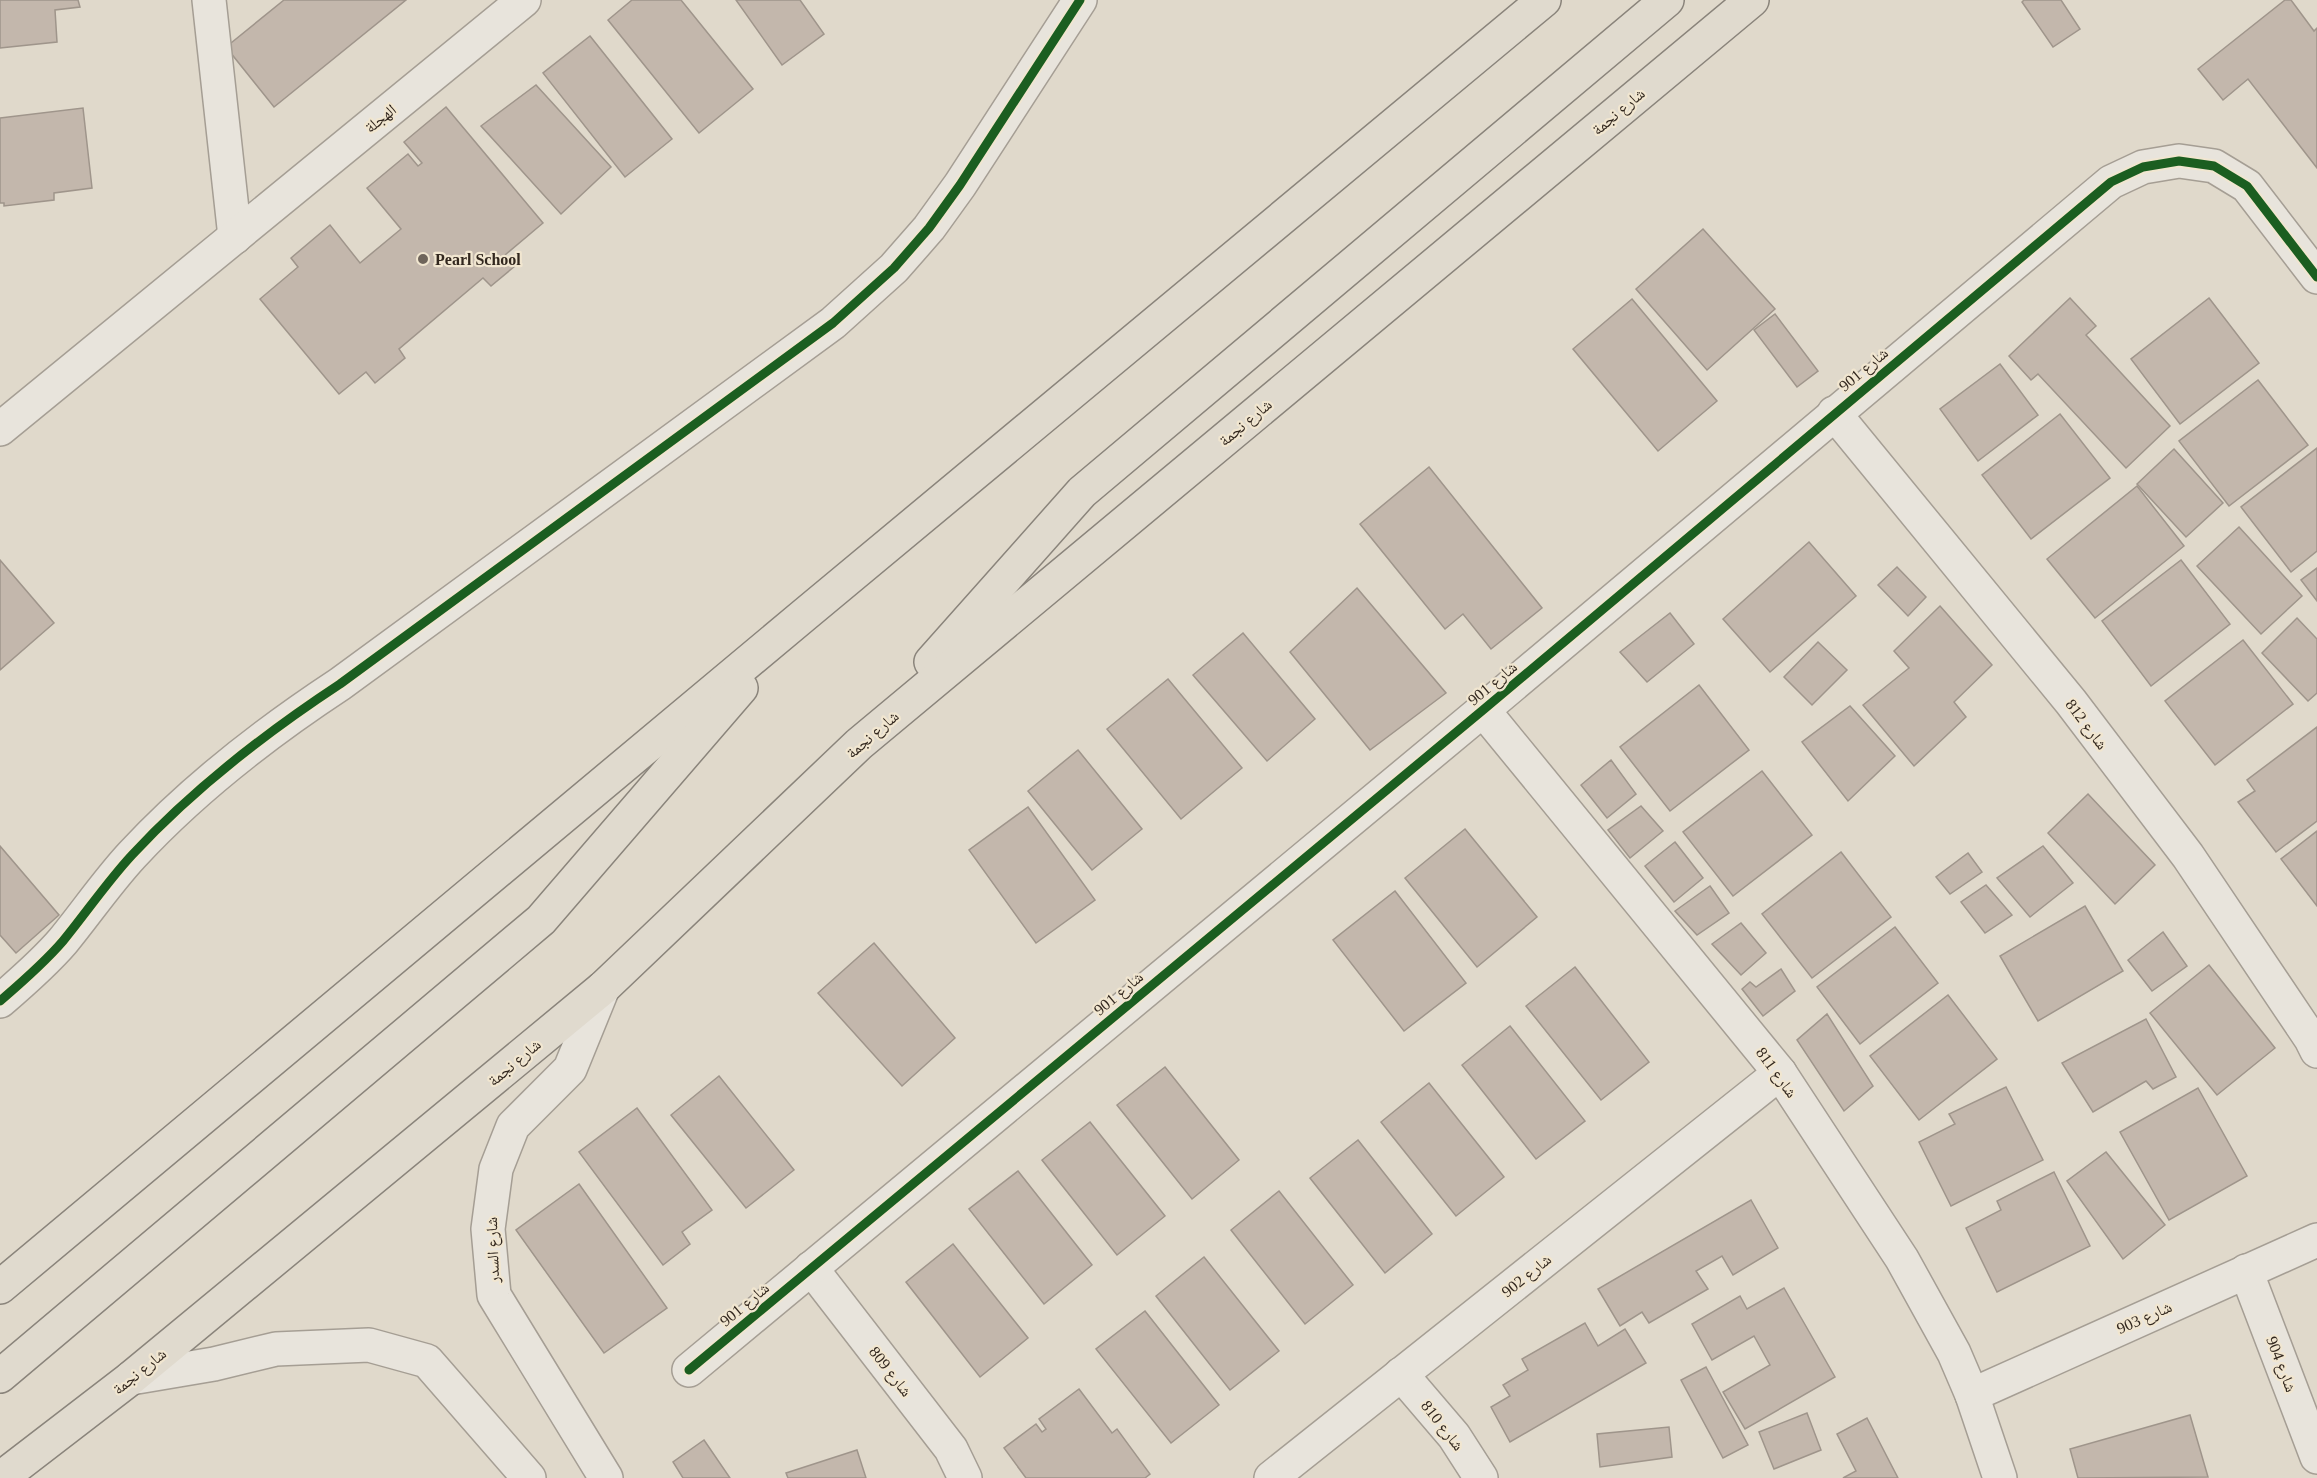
<svg xmlns="http://www.w3.org/2000/svg" width="2317" height="1478" font-family="'Times New Roman','Noto Naskh Arabic',serif">
<style>
.building{fill:#c3b7ac;stroke:#9f958b;stroke-width:1.5}
.lines{fill:none;stroke-linecap:round;stroke-linejoin:round}
.minor-casing{stroke:#a59e94;stroke-width:36}
.major-casing{stroke:#8a847b;stroke-width:36}
.minor{stroke:#e8e4dc;stroke-width:33}
.major{stroke:#e0dace;stroke-width:33}
.cycleway-casing{stroke:#f1e6d0;stroke-width:13}
.cycleway{stroke:#1b5e20;stroke-width:9}
.poi-dot{fill:#6f655b;stroke:#f1e6d0;stroke-width:2}
.labels{text-anchor:middle;stroke-width:4.5;stroke-linejoin:round;paint-order:stroke}
.street-label{font-size:16px;fill:#32271e;stroke:#f1e6d0}
.poi-label{font-size:16px;font-weight:bold;fill:#32271e;stroke:#f1e6d0;text-anchor:start}
</style>
<rect width="100%" height="100%" fill="#e0d9cb"/>
<!-- building -->
<g class="building">
<path d="M0 0H78L80 7 55 10 57 42 0 48Z"/>
<path d="M284 0H406L274 107 226 47Z"/>
<path d="M632 0H681L753 89 699 133 608 20Z"/>
<path d="M736 0H800L824 34 782 65Z"/>
<path d="M2024 0H2061L2080 29 2053 47 2022 2Z"/>
<path d="M2285 0H2291L2314 31 2317 28V168L2248 79 2223 100 2198 69Z"/>
<path d="M590 36 672 139 625 177 543 73Z"/>
<path d="M536 85 611 167 561 214 481 126Z"/>
<path d="M446 107 543 223 505 255 515 266 491 286 483 278 399 349 405 358 375 383 366 372 339 394 260 299 298 267 291 258 330 225 360 263 401 229 367 188 408 154 418 166 422 163 404 142Z"/>
<path d="M83 108 92 188 54 193V200L4 206V203H0V118Z"/>
<path d="M1703 229 1775 309 1707 370 1636 289Z"/>
<path d="M2070 298 2096 326 2086 335 2170 426 2126 468 2038 374 2031 380 2009 356Z"/>
<path d="M2209 298 2259 363 2180 424 2131 359Z"/>
<path d="M1632 299 1717 401 1658 451 1573 349Z"/>
<path d="M1775 314 1818 371 1797 387 1754 330Z"/>
<path d="M2000 364 2038 415 1978 461 1940 409Z"/>
<path d="M2258 380 2308 445 2229 506 2179 441Z"/>
<path d="M2060 414 2110 478 2031 539 1982 475Z"/>
<path d="M2317 448V551L2291 572 2241 507Z"/>
<path d="M2174 449 2223 503 2186 537 2137 484Z"/>
<path d="M1429 467 1542 608 1491 649 1463 614 1445 629 1360 524Z"/>
<path d="M2137 486 2184 546 2095 618 2047 559Z"/>
<path d="M2239 527 2302 596 2261 634 2197 566Z"/>
<path d="M1809 542 1856 596 1770 672 1723 619Z"/>
<path d="M0 560 54 623 0 670Z"/>
<path d="M2181 560 2230 624 2151 686 2102 621Z"/>
<path d="M1897 567 1926 597 1908 616 1878 585Z"/>
<path d="M2317 568V601L2301 580Z"/>
<path d="M1357 588 1446 693 1370 750 1290 652Z"/>
<path d="M1940 606 1992 665 1954 702 1966 717 1914 766 1863 705 1909 668 1894 651Z"/>
<path d="M1670 613 1694 644 1647 682 1620 652Z"/>
<path d="M2297 618 2317 639V693L2308 701 2262 653Z"/>
<path d="M1243 633 1315 719 1267 761 1193 675Z"/>
<path d="M2243 640 2293 704 2215 765 2165 701Z"/>
<path d="M1818 642 1847 670 1812 705 1784 677Z"/>
<path d="M1168 679 1242 768 1181 819 1107 729Z"/>
<path d="M1699 685 1749 750 1670 811 1620 747Z"/>
<path d="M1850 706 1895 756 1848 801 1802 742Z"/>
<path d="M2317 727V821L2276 852 2238 802 2255 791 2247 780Z"/>
<path d="M1078 750 1142 829 1092 870 1028 791Z"/>
<path d="M1611 760 1636 794 1607 818 1581 785Z"/>
<path d="M1762 771 1812 835 1733 896 1683 832Z"/>
<path d="M2088 794 2155 865 2115 904 2048 833Z"/>
<path d="M1641 806 1663 831 1630 858 1608 830Z"/>
<path d="M1028 807 1095 900 1036 943 969 850Z"/>
<path d="M1465 829 1537 917 1477 967 1405 878Z"/>
<path d="M2317 831V906L2281 859Z"/>
<path d="M1675 842 1703 878 1674 902 1645 866Z"/>
<path d="M0 846 59 915 16 953 0 935Z"/>
<path d="M2043 846 2073 883 2030 917 1997 878Z"/>
<path d="M1841 852 1891 917 1812 978 1762 914Z"/>
<path d="M1968 853 1982 872 1950 894 1936 877Z"/>
<path d="M1986 885 2012 915 1985 933 1961 902Z"/>
<path d="M1710 886 1729 913 1697 935 1675 911Z"/>
<path d="M1395 891 1466 983 1404 1031 1333 940Z"/>
<path d="M2085 906 2123 971 2038 1021 2000 956Z"/>
<path d="M1741 923 1766 953 1741 975 1712 944Z"/>
<path d="M1895 927 1938 983 1860 1044 1817 987Z"/>
<path d="M2163 932 2187 966 2152 991 2128 960Z"/>
<path d="M874 943 955 1038 902 1086 818 993Z"/>
<path d="M2209 965 2275 1048 2217 1095 2150 1013Z"/>
<path d="M1575 967 1649 1062 1601 1100 1526 1006Z"/>
<path d="M1781 969 1795 991 1763 1016 1742 989 1750 982 1756 987Z"/>
<path d="M1948 995 1997 1059 1919 1120 1870 1056Z"/>
<path d="M1827 1014 1873 1086 1844 1111 1797 1040Z"/>
<path d="M2146 1019 2176 1077 2153 1089 2146 1081 2093 1112 2062 1063Z"/>
<path d="M1510 1026 1585 1121 1536 1159 1462 1065Z"/>
<path d="M1165 1067 1239 1160 1192 1199 1117 1105Z"/>
<path d="M719 1076 794 1170 746 1208 671 1115Z"/>
<path d="M1429 1083 1504 1177 1456 1216 1381 1122Z"/>
<path d="M2006 1087 2043 1160 1951 1206 1919 1142 1955 1124 1949 1114Z"/>
<path d="M2198 1088 2247 1176 2169 1220 2120 1132Z"/>
<path d="M637 1108 712 1210 682 1232 690 1244 663 1265 579 1152Z"/>
<path d="M1090 1122 1165 1216 1117 1255 1042 1160Z"/>
<path d="M1358 1140 1432 1234 1385 1273 1310 1178Z"/>
<path d="M2106 1152 2165 1225 2123 1259 2067 1181Z"/>
<path d="M1018 1171 1092 1265 1044 1304 969 1209Z"/>
<path d="M2054 1172 2090 1246 1997 1292 1966 1228 2001 1210 1997 1201Z"/>
<path d="M579 1184 667 1308 604 1353 516 1230Z"/>
<path d="M1279 1191 1353 1285 1305 1324 1231 1230Z"/>
<path d="M1751 1200 1778 1248 1733 1275 1722 1256 1696 1271 1708 1289 1649 1323 1642 1312 1620 1326 1598 1289Z"/>
<path d="M953 1244 1028 1338 980 1377 906 1282Z"/>
<path d="M1204 1257 1279 1351 1230 1390 1156 1296Z"/>
<path d="M1784 1288 1835 1377 1745 1429 1723 1392 1770 1365 1754 1336 1712 1360 1692 1324 1740 1296 1747 1309Z"/>
<path d="M1145 1311 1219 1405 1171 1443 1096 1349Z"/>
<path d="M1585 1323 1598 1346 1625 1329 1646 1363 1510 1442 1491 1407 1510 1396 1503 1385 1528 1370 1522 1359Z"/>
<path d="M1706 1367 1748 1445 1723 1458 1681 1380Z"/>
<path d="M1079 1389 1112 1433 1117 1429 1150 1474 1145 1478H1026L1004 1448 1036 1424 1042 1432 1046 1429 1039 1419Z"/>
<path d="M1807 1413 1821 1450 1774 1469 1759 1432Z"/>
<path d="M2190 1415 2208 1477 2078 1478 2070 1449Z"/>
<path d="M1867 1418 1898 1478H1843L1856 1471 1837 1434Z"/>
<path d="M1669 1427 1672 1457 1600 1467 1597 1434Z"/>
<path d="M704 1440 730 1478H683L673 1462Z"/>
<path d="M857 1450 866 1478H788L786 1473Z"/>
</g>
<g class="lines">
<!-- minor casing -->
<g class="minor-casing">
<g id="minor">
<path d="M209 0 235 237"/>
<path d="M1834 413 2071 702 2188 856 2311 1039 2317 1051"/>
<path d="M0 429 524 0"/>
<path d="M1483 710 1780 1073 1902 1259 1954 1353 1972 1395 2000 1478"/>
<path d="M603 988 570 1069 513 1126 496 1169 488 1229 494 1295 606 1478"/>
<path d="M0 1001C21 983 45 962 63 941 86 913 107 882 132 855 194 788 264 734 340 684L833 323 894 268 929 228 960 185 1080 0"/>
<path d="M811 1268 951 1449 965 1478"/>
<path d="M2246 1271 2317 1457"/>
<path d="M689 1370 1483 710 2111 182 2143 167 2179 161 2214 166 2247 186 2317 277"/>
<path d="M1401 1374 1454 1436 1481 1478"/>
<path d="M131 1378 214 1364 276 1349 369 1345 427 1361 529 1478"/>
<path d="M1972 1395 2317 1240"/>
<path d="M1271 1478 1780 1073"/>
</g>
</g>
<!-- major casing -->
<g class="major-casing">
<g id="major">
<path d="M931 662 1082 492 1667 0"/>
<path d="M0 1287 803 616 1544 0"/>
<path d="M0 1376 541 920 741 688"/>
<path d="M1 1478 131 1378 603 988 859 744 1752 0"/>
</g>
</g>
<!-- minor -->
<use href="#minor" class="minor"/>
<!-- major -->
<use href="#major" class="major"/>
<!-- cycleway casing -->
<g class="cycleway-casing">
<g id="cycleway">
<path d="M0 1001C21 983 45 962 63 941 86 913 107 882 132 855 194 788 264 734 340 684L833 323 894 268 929 228 960 185 1080 0"/>
<path d="M689 1370 1483 710 2111 182 2143 167 2179 161 2214 166 2247 186 2317 277"/>
</g>
</g>
<!-- cycleway -->
<use href="#cycleway" class="cycleway"/>
</g>
<!-- markers -->
<circle class="poi-dot" cx="423" cy="259" r="6"/>
<g class="labels">
<!-- street labels -->
<g class="street-label">
<text transform="translate(1618 111) rotate(-40)" y="6">شارع نجمة</text>
<text transform="translate(380 118) rotate(-39)" y="6">الهجلة</text>
<text transform="translate(1863 369) rotate(-40)" y="6">شارع 901</text>
<text transform="translate(1245 422) rotate(-40)" y="6">شارع نجمة</text>
<text transform="translate(1492 683) rotate(-40)" y="6">شارع 901</text>
<text transform="translate(2087 724) rotate(53)" y="6">شارع 812</text>
<text transform="translate(872 734) rotate(-41)" y="6">شارع نجمة</text>
<text transform="translate(1118 993) rotate(-40)" y="6">شارع 901</text>
<text transform="translate(514 1062) rotate(-40)" y="6">شارع نجمة</text>
<text transform="translate(1777 1072) rotate(54)" y="6">شارع 811</text>
<text transform="translate(492 1250) rotate(-92)" y="6">شارع السدر</text>
<text transform="translate(1526 1275) rotate(-39)" y="6">شارع 902</text>
<text transform="translate(744 1304) rotate(-40)" y="6">شارع 901</text>
<text transform="translate(2144 1317) rotate(-24)" y="6">شارع 903</text>
<text transform="translate(2282 1364) rotate(69)" y="6">شارع 904</text>
<text transform="translate(139 1371) rotate(-39)" y="6">شارع نجمة</text>
<text transform="translate(891 1371) rotate(52)" y="6">شارع 809</text>
<text transform="translate(1443 1425) rotate(52)" y="6">شارع 810</text>
</g>
<!-- poi labels -->
<g class="poi-label">
<text x="435" y="265">Pearl School</text>
</g>
</g>
</svg>
